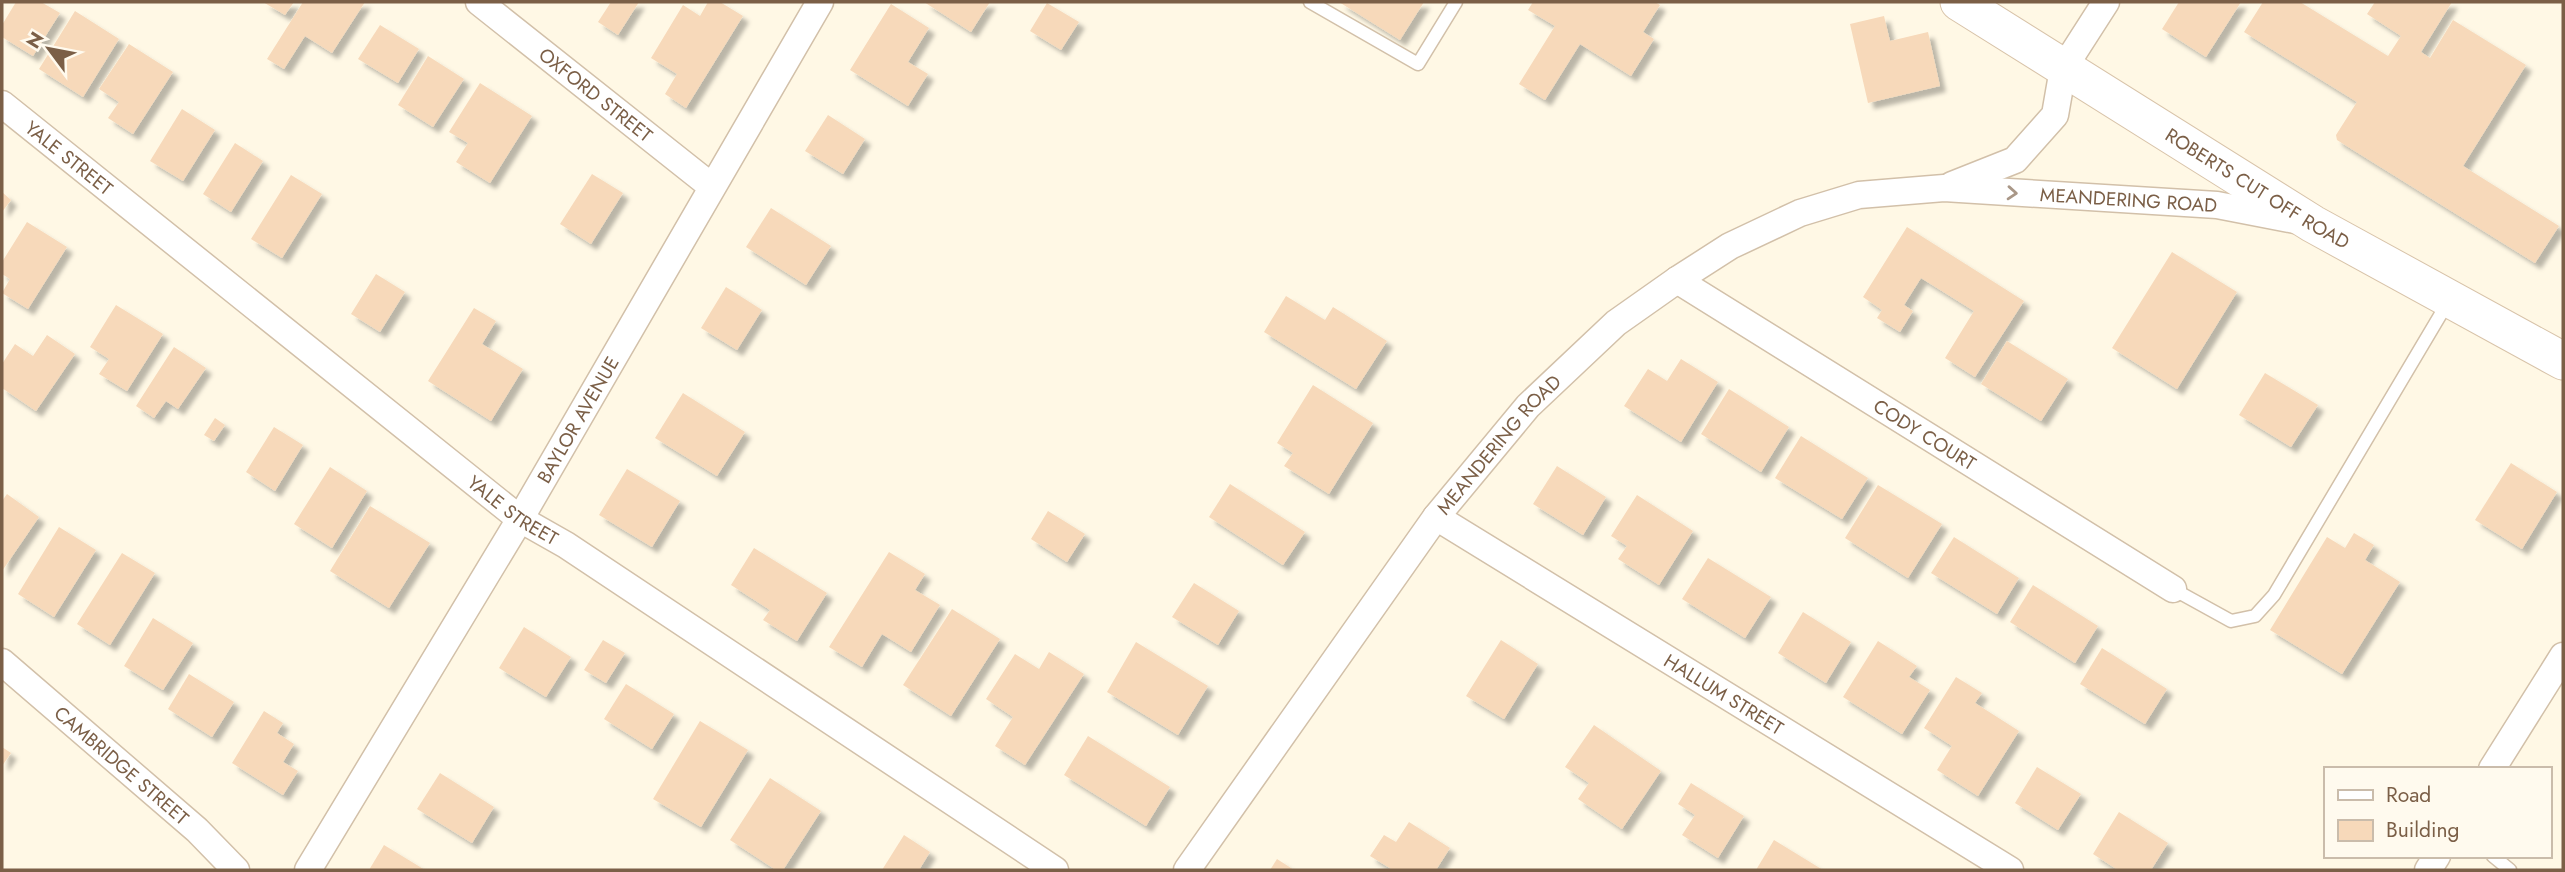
<svg xmlns="http://www.w3.org/2000/svg" width="2565" height="872" font-family="Jost,sans-serif">
<style>
.building{fill:#f7d9ba;filter:url(#shadow)}
.lines{fill:none;stroke-linecap:round;stroke-linejoin:round}
.lane-casing{stroke:#d2c0a9;stroke-width:15}
.street-casing{stroke:#d2c0a9;stroke-width:29}
.secondary-casing{stroke:#d8c3a9;stroke-width:39}
.lane{stroke:#fff;stroke-width:12}
.street{stroke:#fff;stroke-width:26}
.secondary{stroke:#fff;stroke-width:37}
.oneway{stroke:#a99787}
.labels{text-anchor:middle;stroke-width:5;stroke-linejoin:round;paint-order:stroke}
.street-label{font-size:19px;fill:#7b5f47;stroke:#fffaee}
</style>
<defs>
<filter id="shadow"><feDropShadow dx="6" dy="6" stdDeviation="2" flood-color="#0004"/></filter>
</defs>
<rect width="100%" height="100%" fill="#fff8e5"/>
<!-- building -->
<g class="building">
<path d="M16 2H41L60 13 33 56 2 37V25Z"/>
<path d="M263 2H294L285 15Z"/>
<path d="M303 2H365L332 53 305 36 284 69 267 59Z"/>
<path d="M611 2H639L618 35 598 22Z"/>
<path d="M708 2H720L743 16 686 108 665 94 677 74 651 58 683 5 700 16Z"/>
<path d="M924 2H990L971 32Z"/>
<path d="M1339 2H1424L1400 40Z"/>
<path d="M1533 2H1655L1660 5 1643 32 1654 39 1631 76 1580 44 1545 100 1519 84 1555 26 1528 10Z"/>
<path d="M2179 2H2241L2206 57 2162 29Z"/>
<path d="M2263 2H2300L2388 56 2401 36 2367 14 2375 2H2452L2421 52 2430 58 2453 20 2526 65 2463 166 2559 226 2535 263 2337 140 2336 135 2357 102 2244 32Z"/>
<path d="M1047 3 1079 22 1061 50 1030 31Z"/>
<path d="M891 4 929 28 908 62 928 74 908 106 850 70Z"/>
<path d="M75 11 119 39 83 97 39 69Z"/>
<path d="M1884 16 1890 41 1928 32 1940 86 1868 103 1850 24Z"/>
<path d="M380 25 419 49 398 83 358 59Z"/>
<path d="M129 44 173 72 133 134 108 118 119 102 99 89Z"/>
<path d="M428 56 464 79 433 127 398 105Z"/>
<path d="M480 83 532 116 490 183 456 162 468 143 449 132Z"/>
<path d="M182 109 215 130 183 181 150 161Z"/>
<path d="M828 115 865 139 843 174 805 151Z"/>
<path d="M235 143 263 161 231 212 203 194Z"/>
<path d="M592 174 623 193 591 244 560 224Z"/>
<path d="M291 175 322 194 282 258 251 239Z"/>
<path d="M2 192 11 200 2 212Z"/>
<path d="M771 208 831 246 806 285 746 247Z"/>
<path d="M27 222 67 247 28 309 2 293 10 279 2 274V262Z"/>
<path d="M1907 227 2024 301 1975 377 1945 358 1974 311 1921 278 1904 305 1913 311 1900 332 1877 318 1882 310 1863 297Z"/>
<path d="M2172 252 2237 292 2177 389 2112 348Z"/>
<path d="M376 274 405 292 380 332 351 314Z"/>
<path d="M726 287 762 310 737 350 701 328Z"/>
<path d="M1286 296 1325 320 1333 307 1387 341 1356 389 1264 332Z"/>
<path d="M116 305 163 334 127 391 99 374 109 359 90 347Z"/>
<path d="M474 308 496 321 482 344 523 369 491 421 428 381Z"/>
<path d="M47 335 75 354 36 411 2 388V364L15 344 33 356Z"/>
<path d="M2007 341 2068 379 2041 421 1981 384Z"/>
<path d="M174 347 206 368 178 409 166 401 154 418 136 406Z"/>
<path d="M1681 359 1718 382 1681 442 1624 406 1648 369 1667 381Z"/>
<path d="M2265 373 2318 405 2291 447 2239 415Z"/>
<path d="M1313 385 1373 423 1329 494 1284 466 1293 453 1277 443Z"/>
<path d="M1729 389 1789 427 1761 472 1701 434Z"/>
<path d="M683 393 745 432 717 476 655 438Z"/>
<path d="M215 418 225 425 214 441 204 435Z"/>
<path d="M274 427 303 445 275 491 246 472Z"/>
<path d="M1801 436 1868 478 1842 519 1775 478Z"/>
<path d="M2511 463 2557 492 2522 549 2475 520Z"/>
<path d="M1557 466 1606 497 1583 535 1533 504Z"/>
<path d="M330 467 367 491 332 548 294 524Z"/>
<path d="M627 469 680 501 652 547 599 515Z"/>
<path d="M1230 484 1305 532 1283 565 1209 517Z"/>
<path d="M1878 485 1942 524 1908 578 1845 538Z"/>
<path d="M7 494 39 517 2 571V501Z"/>
<path d="M1637 495 1693 531 1659 585 1618 559 1627 546 1611 536Z"/>
<path d="M370 506 430 543 389 608 330 571Z"/>
<path d="M1048 511 1085 534 1067 562 1031 539Z"/>
<path d="M59 527 96 550 54 617 18 594Z"/>
<path d="M2354 533 2374 545 2365 560 2400 582 2342 674 2270 630 2327 537 2345 548Z"/>
<path d="M1954 537 2019 578 1997 614 1931 573Z"/>
<path d="M754 548 827 593 797 641 763 620 770 610 731 585Z"/>
<path d="M889 552 925 574 915 590 940 605 911 652 882 634 862 667 829 647Z"/>
<path d="M122 553 155 573 110 645 77 624Z"/>
<path d="M1708 558 1771 597 1745 638 1682 599Z"/>
<path d="M1194 583 1239 611 1218 645 1172 617Z"/>
<path d="M2033 585 2098 626 2075 663 2010 622Z"/>
<path d="M952 609 1000 639 951 716 903 685Z"/>
<path d="M1803 612 1851 642 1826 683 1778 653Z"/>
<path d="M153 618 193 643 163 690 124 666Z"/>
<path d="M524 627 571 657 546 697 499 668Z"/>
<path d="M603 640 625 653 606 683 584 670Z"/>
<path d="M1501 640 1538 664 1504 719 1466 696Z"/>
<path d="M1878 641 1917 666 1909 677 1930 690 1902 734 1843 697Z"/>
<path d="M1136 642 1208 686 1178 735 1107 692Z"/>
<path d="M2102 648 2167 689 2145 724 2080 684Z"/>
<path d="M1049 652 1084 674 1025 765 995 746 1013 717 986 699 1015 654 1039 669Z"/>
<path d="M189 674 234 702 212 737 168 709Z"/>
<path d="M1956 677 1982 693 1975 703 2019 731 1978 796 1937 770 1952 746 1924 728Z"/>
<path d="M626 684 674 714 652 749 604 719Z"/>
<path d="M264 711 283 723 277 733 294 744 283 762 298 771 283 795 232 763Z"/>
<path d="M700 721 748 750 701 827 653 799Z"/>
<path d="M1594 725 1661 771 1622 829 1578 799 1589 783 1565 767Z"/>
<path d="M1088 736 1170 787 1146 826 1064 775Z"/>
<path d="M2 747 11 753 2 766Z"/>
<path d="M2037 767 2081 794 2058 830 2015 803Z"/>
<path d="M440 773 494 807 472 843 417 809Z"/>
<path d="M770 778 821 811 783 870H776L730 840Z"/>
<path d="M1691 783 1744 816 1718 858 1682 835 1695 815 1678 804Z"/>
<path d="M2119 812 2168 843 2151 870H2118L2093 854Z"/>
<path d="M1409 822 1450 848 1436 870H1393L1370 856 1384 835 1396 842Z"/>
<path d="M904 835 930 852 919 870H882Z"/>
<path d="M1774 840 1823 870H1756Z"/>
<path d="M384 845 425 870H369Z"/>
<path d="M1277 859 1294 870H1270Z"/>
</g>
<g class="lines">
<!-- lane casing -->
<g class="lane-casing">
<g id="lane">
<path d="M1310 2 1418 64 1456 2"/>
<path d="M2173 589 2231 621 2255 616 2274 595 2448 302"/>
<path d="M2493 856 2510 870"/>
</g>
</g>
<!-- street casing -->
<g class="street-casing">
<g id="street">
<path id="s1" d="M479 2 711 186"/>
<path id="s2" d="M2 104 520 519 566 545 1055 870"/>
<path d="M1952 185 2015 160 2055 115 2063 69 2106 2"/>
<path id="s3" d="M1677 280 2173 589"/>
<path id="s4" d="M1436 517 2010 870"/>
<path id="s5" d="M2 662 197 830 236 870"/>
<path d="M2492 769 2563 656"/>
<path id="s6" d="M308 870 520 519 820 2"/>
<path id="s7" d="M1187 870 1436 517 1528 406 1616 323 1677 280 1730 246 1800 213 1859 195 1944 188 2217 205 2295 220"/>
<path d="M2428 870 2437 856"/>
</g>
</g>
<!-- secondary casing -->
<g class="secondary-casing">
<g id="secondary">
<path id="s8" d="M1959 2 2313 224 2563 361"/>
</g>
</g>
<!-- lane -->
<use href="#lane" class="lane"/>
<!-- street -->
<use href="#street" class="street"/>
<!-- secondary -->
<use href="#secondary" class="secondary"/>
</g>
<!-- one-way arrows -->
<defs><path id="oneway-chevron" d="M-2-3.5L2.5 0L-2 3.5" fill="none" stroke-width="1.6" stroke-linecap="round" stroke-linejoin="round" transform="scale(1.75)"/></defs>
<use class="oneway" href="#oneway-chevron" transform="translate(2012 193) rotate(4)"/>
<g class="labels">
<!-- street labels -->
<g class="street-label">
<text dy="7" stroke="none"><textPath href="#s1" startOffset="149">OXFORD STREET</textPath></text>
<text dy="7" stroke="none"><textPath href="#s2" startOffset="86">YALE STREET</textPath></text>
<text dy="7" stroke="none"><textPath href="#s8" startOffset="352">ROBERTS CUT OFF ROAD</textPath></text>
<text dy="7" stroke="none"><textPath href="#s7" startOffset="1244">MEANDERING ROAD</textPath></text>
<text dy="7" stroke="none"><textPath href="#s6" startOffset="525">BAYLOR AVENUE</textPath></text>
<text dy="7" stroke="none"><textPath href="#s3" startOffset="292">CODY COURT</textPath></text>
<text dy="7" stroke="none"><textPath href="#s7" startOffset="528">MEANDERING ROAD</textPath></text>
<text dy="7" stroke="none"><textPath href="#s2" startOffset="653">YALE STREET</textPath></text>
<text dy="7" stroke="none"><textPath href="#s4" startOffset="338">HALLUM STREET</textPath></text>
<text dy="7" stroke="none"><textPath href="#s5" startOffset="158">CAMBRIDGE STREET</textPath></text>
</g>
</g>
<!-- border -->
<rect width="2565" height="872" fill="none" stroke="#7b5f47" stroke-width="7"/>
<!-- legend -->
<rect x="2324" y="767" width="228" height="91" fill="#fffaee" stroke="#cabcab" stroke-width="2"/>
<rect x="2338" y="790" width="35" height="10" fill="#ffffff" stroke="#cabcab" stroke-width="2"/>
<text x="2386" y="802" font-size="21" fill="#7b5f47">Road</text>
<rect x="2338" y="820" width="35" height="21" fill="#f7d9ba" stroke="#cabcab" stroke-width="2"/>
<text x="2386" y="837" font-size="21" fill="#7b5f47">Building</text>
<!-- north arrow -->
<g transform="translate(49 49) rotate(302)" stroke="#fffaee" stroke-width="5" paint-order="stroke">
<path d="M0-5L12 26L0 18L-12 26Z" fill="#7b5f47"/>
<text y="-10" font-size="19" font-weight="bold" text-anchor="middle" fill="#7b5f47">N</text>
</g>
</svg>
